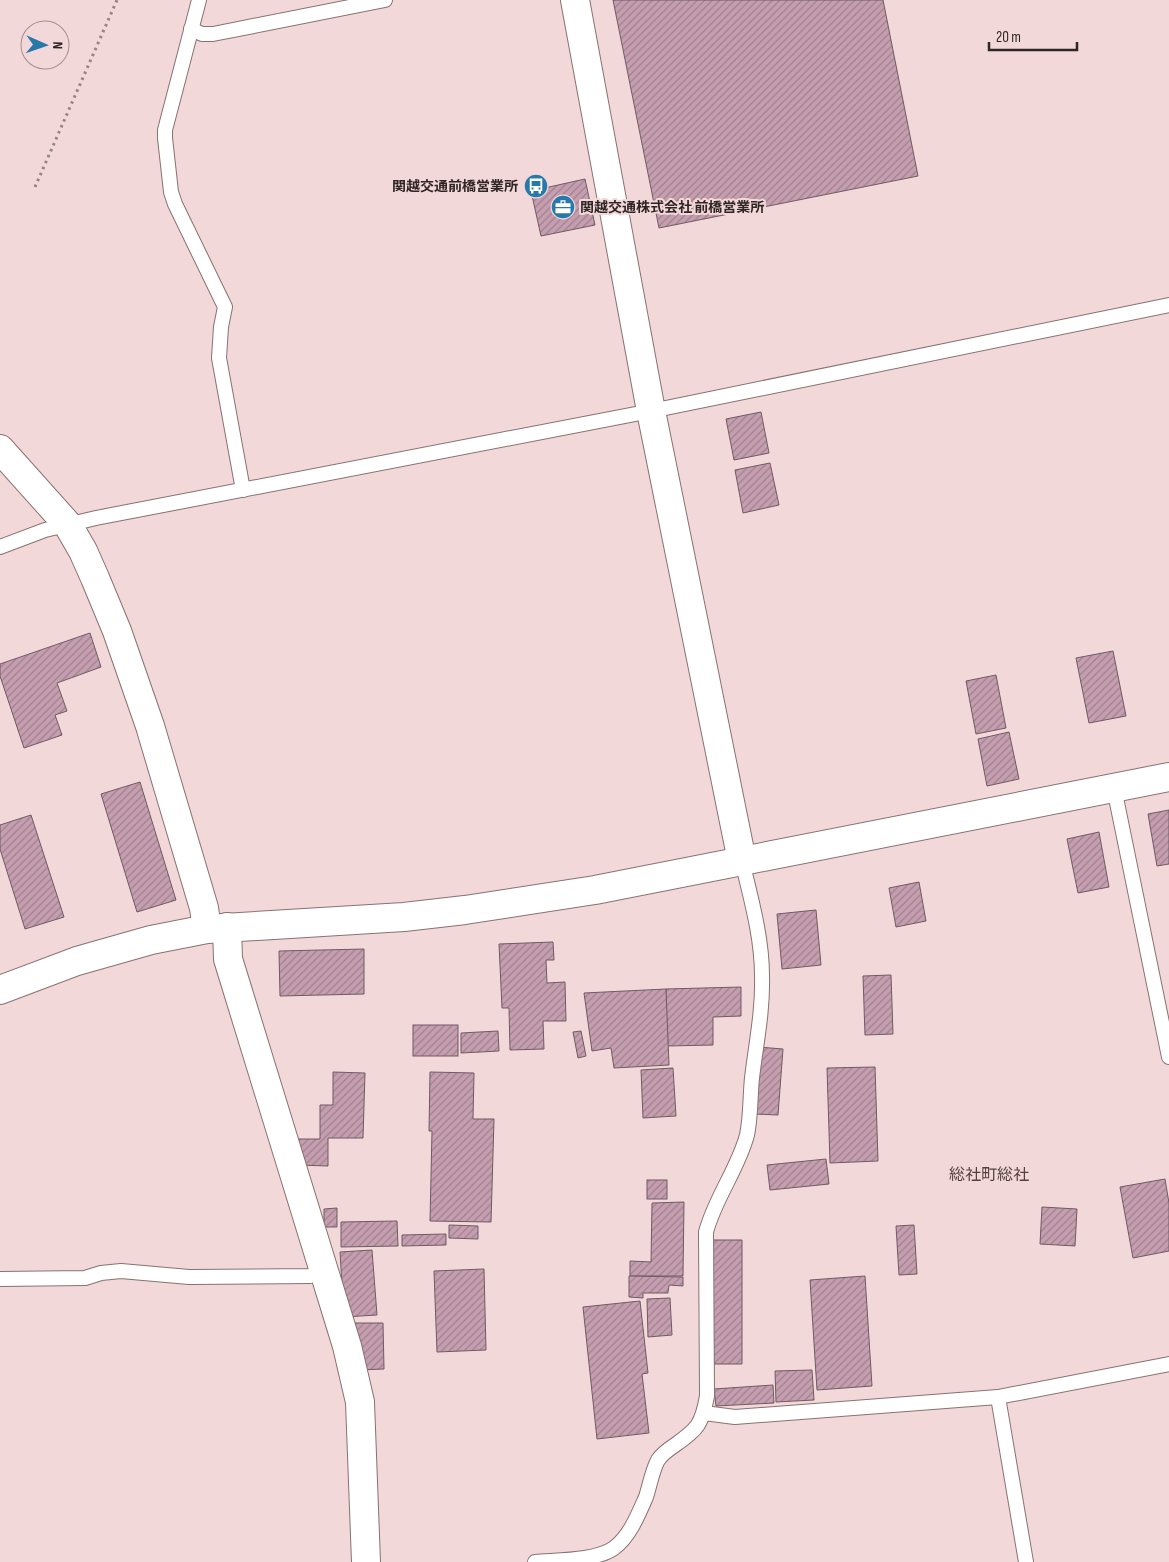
<svg xmlns="http://www.w3.org/2000/svg" width="1169" height="1562" font-family="'Sofia Sans Condensed','Noto Sans JP',sans-serif">
<style>
.building{fill:url(#building-hatch);stroke:#6f5b64}
.lines{fill:none;stroke-linecap:round;stroke-linejoin:round}
.lane-casing{stroke:#897172;stroke-width:16}
.street-casing{stroke:#897172;stroke-width:30}
.secondary-casing{stroke:#897172;stroke-width:30}
.path{stroke:#978484;stroke-width:3;stroke-dasharray:2.5 4;stroke-linecap:butt}
.lane{stroke:#fff;stroke-width:14}
.street{stroke:#fff;stroke-width:28}
.secondary{stroke:#fff;stroke-width:28}
.labels{text-anchor:middle;stroke-width:4;stroke-linejoin:round;paint-order:stroke}
.poi-label{font-size:14px;font-weight:bold;fill:#2f2525;stroke:#f2d8d8;text-anchor:end}
.quarter-label{font-size:16px;fill:#543f3f;stroke:#f2d8d8}
</style>
<defs>
<pattern id="building-hatch" width="6" height="6" patternUnits="userSpaceOnUse" patternTransform="scale(1.25)"><rect width="6" height="6" fill="#c59eaf"/><path d="M-1 1l2-2M0 6l6-6M5 7l2-2" fill="none" stroke="#a0818e"/></pattern>
</defs>
<rect width="100%" height="100%" fill="#f2d8d8"/>
<!-- building -->
<g class="building">
<path d="M613 0H883L918 176 659 228Z"/>
<path d="M585 179 595 225 541 236 531 191Z"/>
<path d="M761 412 769 453 734 460 726 419Z"/>
<path d="M770 463 779 505 743 513 735 470Z"/>
<path d="M90 633 101 667 57 683 67 711 55 715 62 735 24 748 0 676V664Z"/>
<path d="M1113 651 1126 716 1089 723 1076 658Z"/>
<path d="M996 675 1006 728 976 734 966 681Z"/>
<path d="M1009 732 1019 779 987 786 978 739Z"/>
<path d="M140 782 176 900 137 912 101 794Z"/>
<path d="M1169 810V864L1157 866 1148 814Z"/>
<path d="M31 815 64 917 25 929 0 849V825Z"/>
<path d="M1099 832 1109 887 1078 893 1067 839Z"/>
<path d="M919 882 926 921 896 927 889 888Z"/>
<path d="M816 910 821 965 782 969 777 914Z"/>
<path d="M553 942 554 960H546L547 983 565 982 566 1021H543L544 1049 510 1050 509 1008H502L499 944Z"/>
<path d="M364 949V994L280 996 279 951Z"/>
<path d="M891 975 893 1034 865 1035 863 976Z"/>
<path d="M741 987V1016L713 1017V1045L667 1046 666 989Z"/>
<path d="M666 989 669 1065 614 1068 611 1048 592 1051 584 993Z"/>
<rect x="413" y="1025" width="45" height="31"/>
<path d="M498 1031 499 1051 461 1053V1033Z"/>
<path d="M581 1031 586 1056 578 1058 573 1032Z"/>
<path d="M758 1047 783 1049 778 1115 754 1114Z"/>
<path d="M875 1067 878 1161 830 1163 827 1068Z"/>
<path d="M673 1068 676 1116 643 1118 641 1070Z"/>
<path d="M333 1072 365 1073 363 1138H328V1166L297 1165V1139H320V1105H333Z"/>
<path d="M430 1072 474 1073 473 1119H494L491 1222 430 1221 432 1131H429Z"/>
<path d="M826 1159 829 1184 770 1190 767 1165Z"/>
<path d="M1165 1179 1169 1203V1251L1133 1258 1120 1187Z"/>
<rect x="647" y="1180" width="20" height="19"/>
<path d="M684 1202 683 1276H630V1261L651 1262 652 1203Z"/>
<path d="M1042 1207 1077 1209 1075 1246 1040 1244Z"/>
<path d="M337 1208V1227H324V1209Z"/>
<path d="M397 1221 398 1246 341 1247V1222Z"/>
<path d="M449 1225 478 1226V1239L449 1238Z"/>
<path d="M914 1225 917 1274 899 1275 896 1226Z"/>
<path d="M446 1234V1245L402 1246V1235Z"/>
<path d="M710 1240H742V1364H709Z"/>
<path d="M372 1250 377 1315 344 1317 340 1252Z"/>
<path d="M484 1269 486 1350 437 1352 434 1271Z"/>
<path d="M629 1276 683 1277V1286L669 1285 668 1293H643V1298L629 1297Z"/>
<path d="M865 1276 872 1386 817 1390 810 1280Z"/>
<path d="M670 1298 672 1335 648 1337 647 1299Z"/>
<path d="M640 1301 648 1373 642 1374 649 1433 597 1439 583 1307Z"/>
<path d="M355 1323H383L384 1369 357 1370Z"/>
<path d="M812 1370 814 1400 776 1402 775 1371Z"/>
<path d="M773 1385 774 1403 716 1406 714 1389Z"/>
</g>
<g class="lines">
<!-- lane casing -->
<g class="lane-casing">
<g id="lane">
<path d="M199 0 165 130V138L171 192 175 204 225 307 221 327 219 358 243 490"/>
<path d="M191 29 202 34H213L385 0"/>
<path d="M0 547 45 530 96 518 651 411 1169 305"/>
<path d="M1114 788 1169 1057"/>
<path d="M0 1279 85 1278 101 1273 121 1271 189 1277 310 1276 324 1270"/>
<path d="M998 1397 1026 1562"/>
<path d="M704 1413 735 1417 998 1397 1169 1364"/>
<path d="M535 1562C557 1560 596 1561 614 1548 630 1536 638 1515 646 1497 650 1485 652 1471 658 1460 662 1454 669 1449 675 1445 698 1429 702 1424 707 1396L706 1232C715 1198 738 1169 747 1135 751 1116 750 1097 752 1078 756 1044 763 1011 762 976 762 937 751 899 742 861"/>
</g>
</g>
<!-- street casing -->
<g class="street-casing">
<g id="street">
<path d="M575 0 651 411 742 861"/>
<path d="M0 449 68 525 83 551 95 578 117 631 150 726 204 908 207 929"/>
<path d="M227 927 228 959 347 1346 360 1402 366 1562"/>
</g>
</g>
<!-- secondary casing -->
<g class="secondary-casing">
<path id="secondary" d="M0 990 77 961 151 940 207 929 404 917 465 910 595 890 1169 777"/>
</g>
<!-- path -->
<path class="path" d="M35 187 117 0"/>
<!-- lane -->
<use href="#lane" class="lane"/>
<!-- street -->
<use href="#street" class="street"/>
<!-- secondary -->
<use href="#secondary" class="secondary"/>
</g>
<!-- icons -->
<defs>
<g id="bus-disc" transform="scale(1.25)"><circle r="9.5" fill="#2679aa" stroke="#f2d8d8"/><path d="M-5-6H5V4H4V6H2V4H-2V6H-4V4H-5ZM-3.5-4V0h7V-4ZM-3.5 1.2v1.5H-2V1.2ZM2 1.2v1.5H3.5V1.2Z" fill="#fff"/></g>
<g id="office-disc" transform="scale(1.25)"><circle r="9.5" fill="#2679aa" stroke="#f2d8d8"/><path d="M-6-3h4V-5.5h4V-3h4V5H-6ZM-1-4.5V-3h2v-1.5ZM-6 0V1H6V0Z" fill="#fff"/></g>
</defs>
<g fill-rule="evenodd">
<use href="#bus-disc" x="536" y="186"/>
<use href="#office-disc" x="563" y="207"/>
</g>
<g class="labels">
<!-- poi labels -->
<g class="poi-label">
<text x="518" y="191">関越交通前橋営業所</text>
<text x="580" y="212" text-anchor="start">関越交通株式会社 前橋営業所</text>
</g>
<!-- quarter labels -->
<g class="quarter-label">
<text x="989" y="1180">総社町総社</text>
</g>
</g>
<!-- north arrow -->
<g transform="translate(45 45) rotate(92)"><circle r="24" fill="#f2d8d8" stroke="#a49090"/>
<path d="M0-4L9 19L0 12L-9 19Z" fill="#2679aa"/>
<text y="-8" font-size="14" font-weight="bold" text-anchor="middle" fill="#2f2525">N</text>
</g>
<!-- scale -->
<path d="M989 42v8h88v-8" fill="none" stroke="#2f2525" stroke-width="2.5"/>
<text x="996" y="42" font-size="15" fill="#2f2525" stroke="#f2d8d8" stroke-width="4" paint-order="stroke">20 m</text>
</svg>
